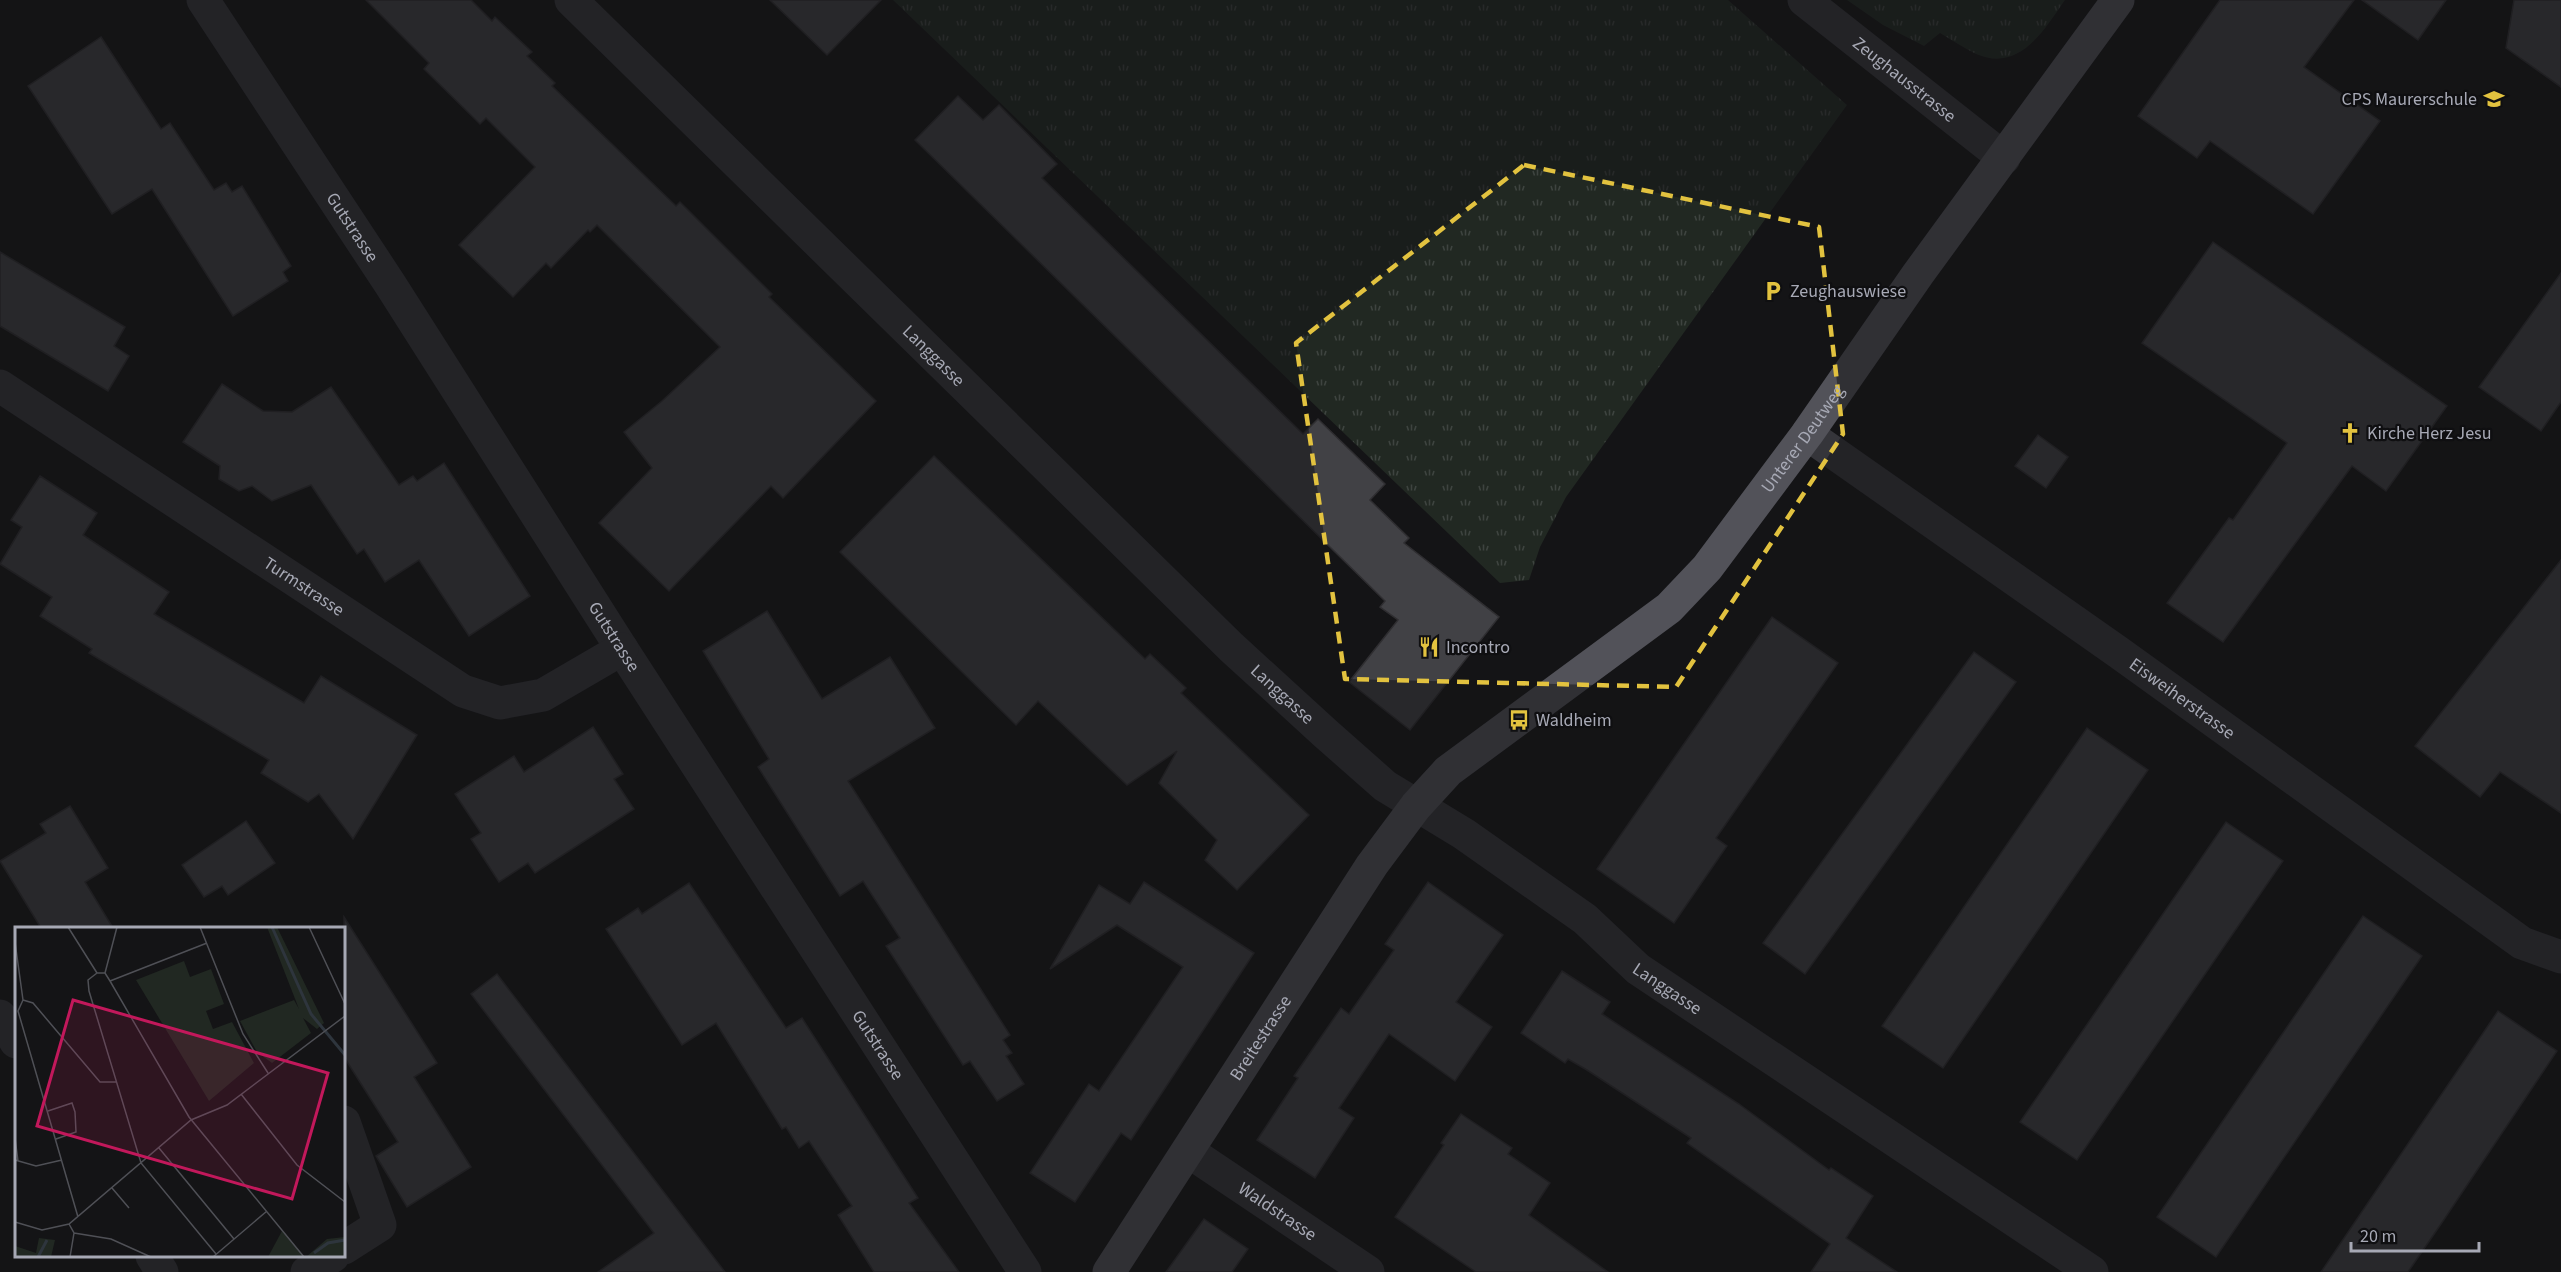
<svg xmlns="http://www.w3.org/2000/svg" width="2561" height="1272" font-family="'Source Sans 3',sans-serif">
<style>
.grass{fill:url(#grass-tufts)}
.building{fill:#414145;stroke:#2f2e31;stroke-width:1.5}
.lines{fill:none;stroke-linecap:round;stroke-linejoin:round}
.minor{stroke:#35353a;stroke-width:33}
.major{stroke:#525259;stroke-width:33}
.marked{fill:none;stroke:#e2c23f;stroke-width:4.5;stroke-dasharray:12 8;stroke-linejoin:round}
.labels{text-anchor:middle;stroke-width:4.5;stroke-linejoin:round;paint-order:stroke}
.street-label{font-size:18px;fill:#a7a9b5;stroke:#0f0f11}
.poi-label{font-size:18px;fill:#a7a9b5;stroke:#0f0f11;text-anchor:start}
.inset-river{fill:none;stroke:#2e353d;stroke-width:3}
.inset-road{fill:none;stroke:#4f5056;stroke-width:1.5}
.view{fill:#c2185b;fill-opacity:0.15;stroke:#c2185b;stroke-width:3}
.inset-edge{fill:none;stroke:#a7a9b5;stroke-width:3}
</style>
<defs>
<pattern id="grass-tufts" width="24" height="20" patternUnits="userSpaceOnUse" patternTransform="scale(1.5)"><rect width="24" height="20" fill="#212822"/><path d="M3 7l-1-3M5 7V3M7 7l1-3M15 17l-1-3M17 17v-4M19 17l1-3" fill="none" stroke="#3e4440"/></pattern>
</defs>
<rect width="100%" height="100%" fill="#141416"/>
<!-- grass -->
<g class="grass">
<path d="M893 0H1728L1847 105 1566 497 1540 547 1529 580 1500 583Z"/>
<path d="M1847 0H2065C2044 30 2020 73 1976 54 1964 48 1952 40 1940 33L1924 46 1883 25Z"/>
</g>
<!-- building -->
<g class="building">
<path d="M366 0H471L492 21 495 17 532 52 527 56 555 83 552 86 676 206 680 202 772 294 769 297 876 401 783 498 771 486 669 591 599 523 652 468 624 432 662 401 720 347 597 225 590 232 588 230 551 268 546 263 513 297 459 245 535 167 486 118 480 124 424 69 429 63Z"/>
<path d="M770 0H881L827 55Z"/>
<path d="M2220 0H2354L2304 67 2380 121 2313 214 2210 141 2197 158 2138 116Z"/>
<path d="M2362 0H2446L2418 40Z"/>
<path d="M2514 0H2561V87L2506 48Z"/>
<path d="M101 37 161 129 170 123 214 190 226 183 232 192 242 186 291 266 283 272 288 281 233 316 152 189 112 214 28 86Z"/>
<path d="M958 96 983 120 999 105 1057 164 1042 178 1303 434 1318 419 1385 484 1370 500 1409 538 1404 543 1499 617 1410 730 1349 682 1398 620 1380 607 1385 601 915 140Z"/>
<path d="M2213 242 2447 406 2386 491 2352 466 2223 642 2167 603 2229 518 2233 520 2287 443 2142 343Z"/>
<path d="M0 252 125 327 114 346 129 356 108 391 0 326Z"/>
<path d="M2561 273V402L2541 431 2479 387Z"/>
<path d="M222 384 263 411 292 412 331 387 399 485 413 476 417 481 444 463 530 596 469 636 419 560 385 582 364 549 357 554 311 485 272 501 252 486 239 491 219 479 220 466 183 442Z"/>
<path d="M2038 435 2068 457 2046 488 2015 466Z"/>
<path d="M934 456 1145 659 1150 654 1186 688 1181 693 1309 815 1237 890 1205 860 1217 840 1159 783 1177 751 1127 785 1038 701 1016 725 840 552Z"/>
<path d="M40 476 97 513 83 535 169 592 154 614 304 703 321 676 417 735 353 839 319 794 308 802 261 773 269 760 119 671 89 653 92 649 40 616 52 597 0 564 22 527 11 520Z"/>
<path d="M2561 560V813L2500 772 2480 797 2415 746Z"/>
<path d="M767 611 822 699 890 657 935 728 848 781 1010 1035 1003 1040 1012 1053 1006 1056 1024 1084 997 1101 970 1061 963 1065 886 946 900 938 863 881 840 896 758 767 769 759 703 651Z"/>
<path d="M1772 617 1838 663 1716 838 1727 846 1674 923 1597 869Z"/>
<path d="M1974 652 2016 682 1805 974 1763 943Z"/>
<path d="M593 727 623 774 614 779 634 809 535 873 528 863 499 882 471 839 481 833 455 794 514 756 524 772Z"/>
<path d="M2087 728 2148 770 1943 1068 1882 1026Z"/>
<path d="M70 806 108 868 85 882 113 928H41L0 861 46 833 40 824Z"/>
<path d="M246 821 275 863 228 895 222 886 204 897 182 865Z"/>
<path d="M2226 822 2283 861 2077 1160 2020 1122Z"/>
<path d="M1144 882 1254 953 1131 1140 1121 1133 1075 1202 1030 1173 1089 1084 1099 1091 1183 967 1117 925 1050 969 1099 885 1130 904Z"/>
<path d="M1428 882 1503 935 1456 1002 1492 1027 1455 1081 1389 1034 1339 1108 1354 1118 1315 1178 1257 1140 1298 1078 1294 1076 1341 1008 1349 1014 1394 950 1385 944Z"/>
<path d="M689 883 786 1028 802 1018 918 1198 909 1203 959 1272H874L838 1215 852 1206 809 1141 799 1148 786 1127 782 1129 716 1023 682 1045 606 929 638 908 642 914Z"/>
<path d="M2363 916 2422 956 2216 1257 2157 1217Z"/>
<path d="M344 917 437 1063 414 1077 471 1167 407 1207 376 1156 398 1142 344 1057Z"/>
<path d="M1562 971 1610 1002 1602 1014 1739 1104 1829 1170 1831 1168 1873 1196 1846 1238 1897 1272H1811L1830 1244 1687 1143 1691 1138 1587 1070 1568 1059 1565 1063 1521 1033Z"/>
<path d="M497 974 725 1272H598L654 1233 471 994Z"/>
<path d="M2498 1011 2557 1051 2441 1224 2408 1272H2321Z"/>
<path d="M1461 1114 1512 1148 1508 1154 1550 1183 1529 1215 1608 1272H1476L1395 1217 1444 1145 1441 1143Z"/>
<path d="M1204 1219 1248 1249 1232 1272H1166Z"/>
</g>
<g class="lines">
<!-- minor -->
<g class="minor">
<path id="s1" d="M203 0 390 284 622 649 1025 1272"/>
<path id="s2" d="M571 0 1231 647 1325 733 1385 786 1464 834 1585 919 1638 969 2092 1272"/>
<path id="s3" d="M1804 0 2004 158"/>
<path id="s4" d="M0 386 463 691 500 703 543 695 622 649"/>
<path id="s5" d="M1807 434 2118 652 2522 943 2561 957"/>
<path d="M0 1016 16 1042"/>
<path d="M344 1122 380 1225 344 1248"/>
<path id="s6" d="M1188 1151 1368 1272"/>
<path d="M152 1256 162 1272"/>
<path d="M307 1272 333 1256"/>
</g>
<!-- major -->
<path class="major" id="s7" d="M1109 1272 1372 865 1416 806 1448 771 1669 608 1707 568 1807 434 1918 274 2118 0"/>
</g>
<!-- marked area -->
<path d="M0 0H2561V1272H0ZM1524 165 1819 227 1843 434 1676 687 1345 679 1296 343Z" fill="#141416" fill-opacity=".55" fill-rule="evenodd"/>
<path class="marked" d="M1524 165 1819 227 1843 434 1676 687 1345 679 1296 343Z"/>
<!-- icons -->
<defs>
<g id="school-bare" transform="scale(1.62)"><path d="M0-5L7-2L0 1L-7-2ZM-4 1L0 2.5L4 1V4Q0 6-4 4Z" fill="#e2c23f" stroke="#0f0f11" stroke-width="2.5" paint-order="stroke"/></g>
<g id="parking-bare" transform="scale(1.62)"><path d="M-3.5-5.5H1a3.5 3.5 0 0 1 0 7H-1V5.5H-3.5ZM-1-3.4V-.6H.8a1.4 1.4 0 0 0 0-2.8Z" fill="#e2c23f" stroke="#0f0f11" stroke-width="2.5" paint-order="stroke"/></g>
<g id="church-bare" transform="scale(1.62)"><path d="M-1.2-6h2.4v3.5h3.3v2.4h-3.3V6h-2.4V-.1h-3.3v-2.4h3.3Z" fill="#e2c23f" stroke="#0f0f11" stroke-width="2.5" paint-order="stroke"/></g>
<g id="restaurant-bare" transform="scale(1.62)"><path d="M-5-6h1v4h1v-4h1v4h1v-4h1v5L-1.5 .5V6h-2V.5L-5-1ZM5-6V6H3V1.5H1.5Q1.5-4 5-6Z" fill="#e2c23f" stroke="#0f0f11" stroke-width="2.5" paint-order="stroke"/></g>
<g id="bus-bare" transform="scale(1.62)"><path d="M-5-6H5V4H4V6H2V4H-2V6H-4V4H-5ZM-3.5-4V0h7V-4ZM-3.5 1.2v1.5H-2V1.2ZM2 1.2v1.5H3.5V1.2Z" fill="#e2c23f" stroke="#0f0f11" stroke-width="2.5" paint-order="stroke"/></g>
</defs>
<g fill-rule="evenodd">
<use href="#school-bare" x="2494" y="99"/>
<use href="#parking-bare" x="1773" y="291"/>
<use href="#church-bare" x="2350" y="433"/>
<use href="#restaurant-bare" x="1429" y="647"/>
<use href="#bus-bare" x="1519" y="720"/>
</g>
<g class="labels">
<!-- street labels -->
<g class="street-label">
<text dy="6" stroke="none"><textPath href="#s3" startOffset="128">Zeughausstrasse</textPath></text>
<text dy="6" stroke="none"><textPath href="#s1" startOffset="272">Gutstrasse</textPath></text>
<text dy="6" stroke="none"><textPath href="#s2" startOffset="508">Langgasse</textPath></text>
<text dy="6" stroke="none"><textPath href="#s7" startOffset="1096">Unterer Deutweg</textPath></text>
<text dy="6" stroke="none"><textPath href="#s4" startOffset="364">Turmstrasse</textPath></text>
<text dy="6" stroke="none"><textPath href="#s1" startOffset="758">Gutstrasse</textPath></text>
<text dy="6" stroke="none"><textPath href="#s2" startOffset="994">Langgasse</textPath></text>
<text dy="6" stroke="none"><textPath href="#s5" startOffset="459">Eisweiherstrasse</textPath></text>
<text dy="6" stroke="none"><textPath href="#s2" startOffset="1480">Langgasse</textPath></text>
<text dy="6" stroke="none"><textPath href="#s7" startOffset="279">Breitestrasse</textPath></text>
<text dy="6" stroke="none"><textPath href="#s1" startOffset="1244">Gutstrasse</textPath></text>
<text dy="6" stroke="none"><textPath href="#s6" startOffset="108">Waldstrasse</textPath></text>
</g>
<!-- poi labels -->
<g class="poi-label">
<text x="2477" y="105" text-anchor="end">CPS Maurerschule</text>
<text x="1790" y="297">Zeughauswiese</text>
<text x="2367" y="439">Kirche Herz Jesu</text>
<text x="1446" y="653">Incontro</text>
<text x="1536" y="726">Waldheim</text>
</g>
</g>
<!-- overview -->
<g transform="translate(15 927)">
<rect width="330" height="330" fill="#141416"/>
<path d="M252 0H262L309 96 302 102 288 91 296 106 257 136 242 125 225 94 279 73 284 82ZM169 34 175 50 196 42 209 77 191 84 198 102 217 95 239 136 194 174 121 53ZM24 311 40 313 36 330H0V319L21 326Z" fill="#212822"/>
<path d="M267 304 289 330H253Z" fill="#212822"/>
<path d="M330 310V330H291L312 312Z" fill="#212822"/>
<path class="inset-river" d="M257 0 296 87 330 128M299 326 313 316 330 313M23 330 32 313"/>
<path class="inset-road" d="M53 0 82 46M185 0 228 107 253 146M294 0 330 77M0 15 8 73M82 46H90L95 54 174 190 289 330M82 46 73 53 74 64 126 236 201 327M90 46 102 0M95 54 192 16M8 73 3 84 63 290M8 73 18 76 85 155H102M226 167 282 238 330 275M33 184 57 176 60 185 61 205 41 212M0 211 3 234M144 221 219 312M0 233 21 239 47 233M97 261 114 281M0 295 27 303 54 297 176 193 212 178 330 89M54 297 59 306 55 330M59 306 96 312 136 330M198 330 252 284"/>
<path class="view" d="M58 73 313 146 277 272 22 199Z"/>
<rect width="330" height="330" class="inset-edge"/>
</g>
<!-- scale -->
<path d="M2351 1242v9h128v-9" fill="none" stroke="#a7a9b5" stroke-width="3"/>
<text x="2360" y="1242" font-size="18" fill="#a7a9b5" stroke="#0f0f11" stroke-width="4.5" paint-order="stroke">20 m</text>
</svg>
